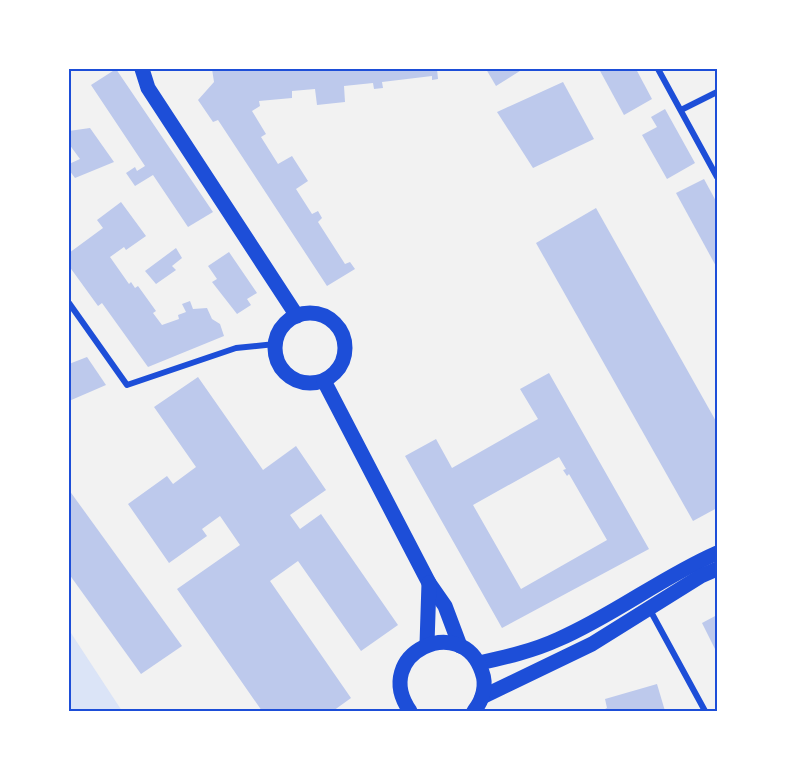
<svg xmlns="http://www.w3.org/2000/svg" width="786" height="780" font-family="Literata,serif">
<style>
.green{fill:#dbe4f7}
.building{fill:#bdc9ec;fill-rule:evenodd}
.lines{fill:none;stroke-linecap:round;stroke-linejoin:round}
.minor{stroke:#1d4ed8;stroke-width:6}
.primary{stroke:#1d4ed8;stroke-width:15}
.neatline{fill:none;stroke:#1d4ed8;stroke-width:2}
</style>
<rect width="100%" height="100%" fill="#f2f2f2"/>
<!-- green -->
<path class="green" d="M69 630 122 711H69Z"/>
<!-- building -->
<g class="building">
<path d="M116 69 213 212 188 227 153 175 135 186 126 173 135 167 137 171 145 166 91 85Z"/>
<path d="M212 69H437L438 79 432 80V76L382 82 383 88 374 89 373 83 344 86 345 102 317 105 315 89 292 91V98L259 101 260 106 252 111 266 134 261 137 278 164 292 156 308 181 296 189 312 214 318 211 322 218 318 222 345 264 350 262 355 269 327 286 218 120 213 122 198 100 214 82Z"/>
<path d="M486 69H523L496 86Z"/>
<path d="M599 69H636L652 99 624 115Z"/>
<path d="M563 82 594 139 533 168 497 112Z"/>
<path d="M665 109 695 163 667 179 642 135 657 127 651 117Z"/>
<path d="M90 128 114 162 75 178 69 170V164L80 159 69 144V131Z"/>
<path d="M704 179 717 203V268L676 193Z"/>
<path d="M121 202 146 236 126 250 124 247 110 257 129 284 131 282 135 288 138 286 156 311 153 313 162 325 179 319 178 315 186 312 182 304 190 301 193 309 207 308 212 319 220 324 224 336 148 367 102 303 98 306 69 266V253L103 228 97 220Z"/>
<path d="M596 208 717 423V508L693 521 536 243Z"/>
<path d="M176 248 182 258 172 266 176 270 156 284 145 271Z"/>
<path d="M229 252 257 293 247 299 251 305 237 314 212 282 217 279 208 266Z"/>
<path d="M87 357 106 385 69 401V364Z"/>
<path d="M549 373 649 549 502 628 405 456 436 439 452 468 538 419 520 389ZM559 457 566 469 563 470 567 476 569 474 607 540 521 589 473 505Z"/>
<path d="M198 377 263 470 296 446 326 490 290 515 300 529 321 514 398 625 361 651 298 561 270 581 351 698 333 711H262L177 589 240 545 220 516 202 529 207 536 169 563 128 504 167 476 173 484 196 467 154 407Z"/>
<path d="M69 490 182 646 141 674 69 574Z"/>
<path d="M717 615V653L702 623Z"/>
<path d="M657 684 665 711H601L607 708 605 699Z"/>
</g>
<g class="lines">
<!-- minor -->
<g class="minor">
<path d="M658 69 717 177"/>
<path d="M681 110 717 92"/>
<path d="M69 303 127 385 236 348 275 344"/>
<path d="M650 610 705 711"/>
</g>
<!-- primary -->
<g class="primary">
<path d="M142 69 148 88 297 316"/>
<circle cx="310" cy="348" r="35"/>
<path d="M324 381 429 583 445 606 460 646"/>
<path d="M427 644 429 583"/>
<path d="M479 663C506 657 533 651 559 639 614 615 662 577 717 553"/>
<path d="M482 697 592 644 701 576 717 569"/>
<path d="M410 711C370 654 462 611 482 672 487 685 483 700 474 711"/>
</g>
</g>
<!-- border -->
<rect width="786" height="780" fill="none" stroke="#ffffff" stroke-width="141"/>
<rect x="70" y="70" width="646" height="640" class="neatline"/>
</svg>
